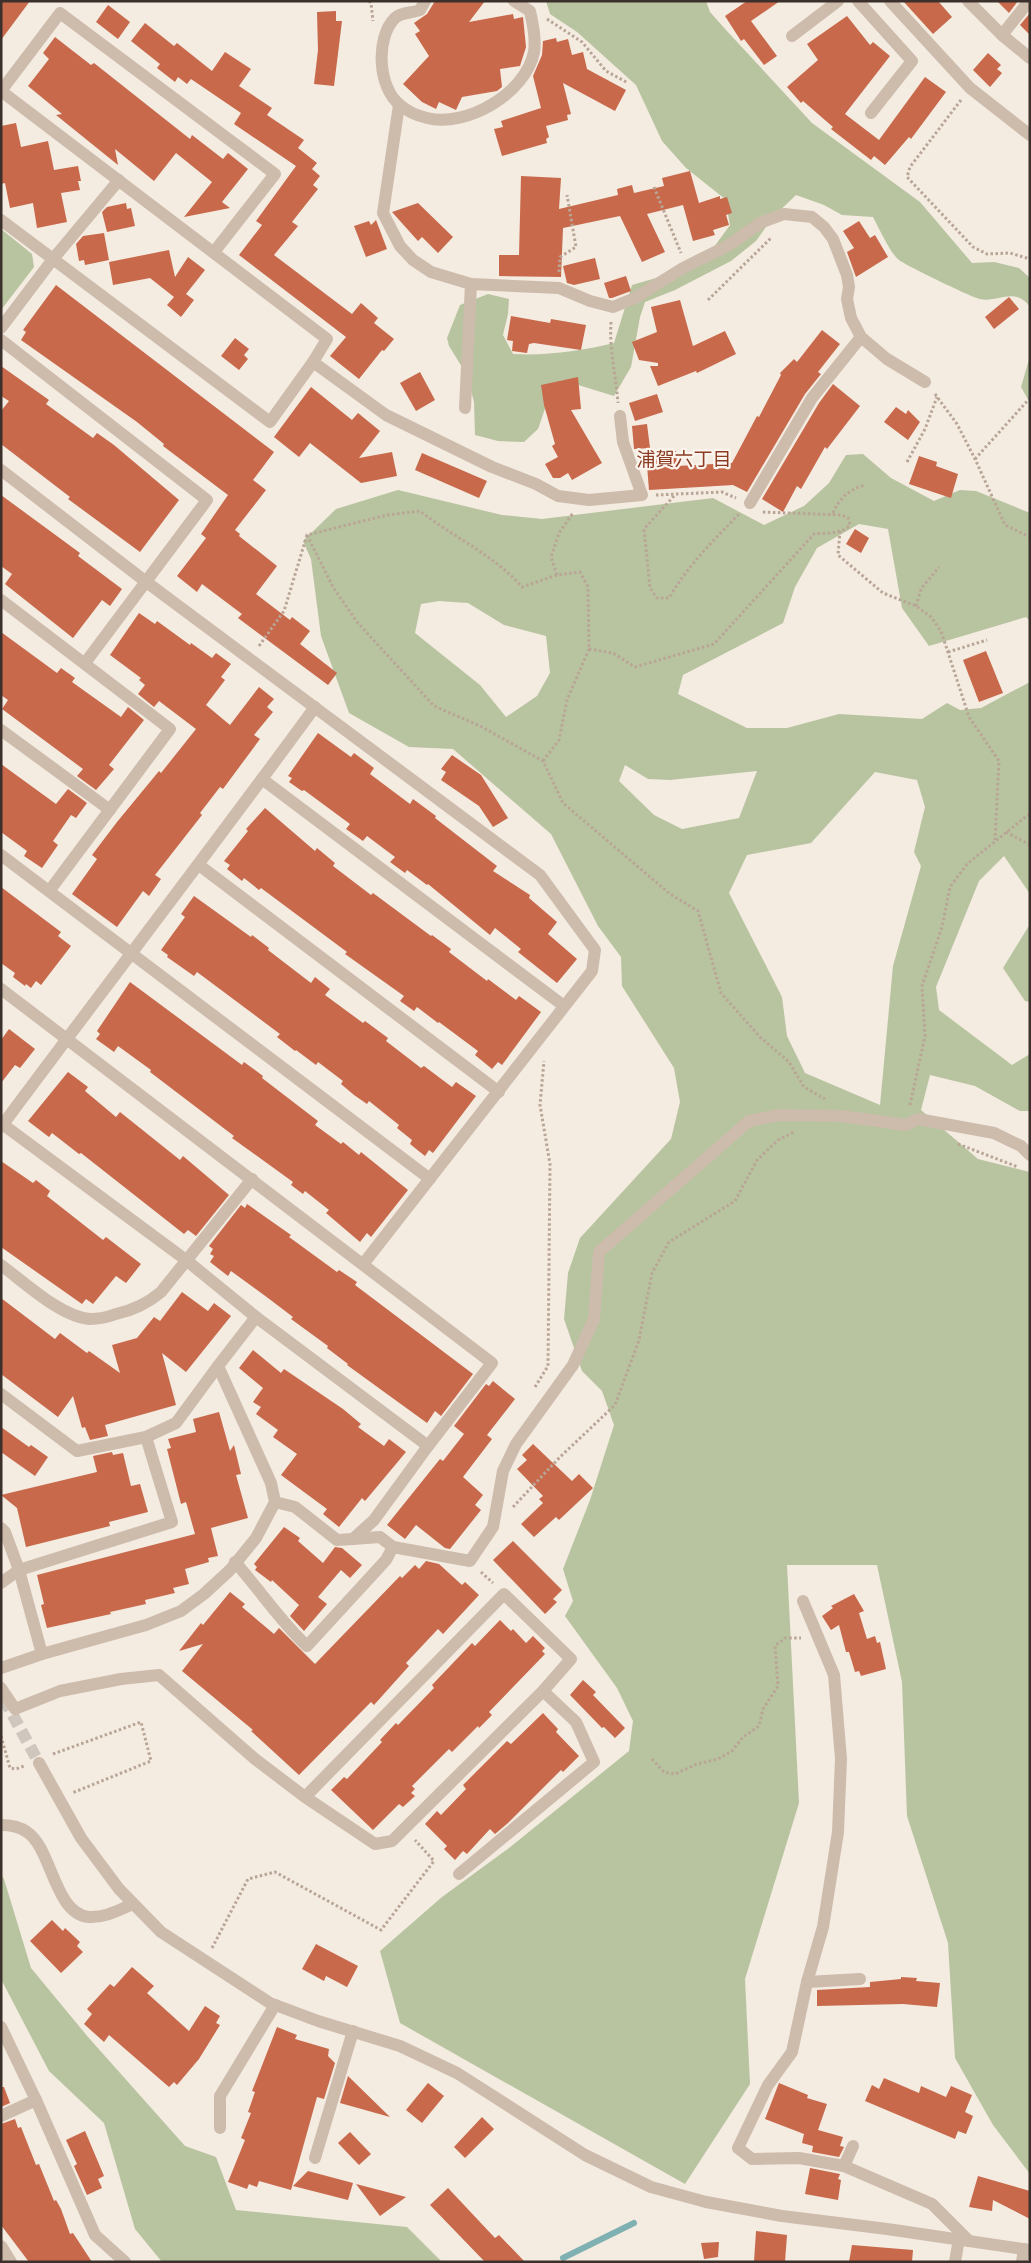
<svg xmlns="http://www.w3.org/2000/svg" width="1031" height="2263" font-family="'Exo 2','Noto Sans JP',sans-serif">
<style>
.green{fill:#b8c4a0;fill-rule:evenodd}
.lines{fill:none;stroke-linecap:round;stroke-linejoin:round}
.stream{stroke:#7fb0b2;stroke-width:6}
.building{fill:#c8694b}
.minor-tunnel{stroke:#cfc6bd;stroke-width:12;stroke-dasharray:12 6;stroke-linecap:butt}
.path{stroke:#b9a596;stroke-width:3;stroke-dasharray:2.5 2.5;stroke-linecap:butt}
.minor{stroke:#cdbbac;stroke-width:12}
.labels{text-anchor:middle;stroke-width:4.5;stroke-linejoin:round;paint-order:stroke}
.neighbourhood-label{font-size:19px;fill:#8c3b22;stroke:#fbf5ee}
</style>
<rect width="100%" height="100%" fill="#f4ebe1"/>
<!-- green -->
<g class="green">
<path d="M546 1H706L710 12 726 30 812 123 920 202 972 263 994 262 1019 268 1030 278V307C1015 286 998 303 980 299 971 297 907 266 899 260 890 253 879 228 873 217L842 215 824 205 796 195 773 217 756 241 731 261 675 290 645 302 640 317 631 367 614 396 562 380 551 391 538 429 524 442 498 441 475 435 474 402 467 375 449 346 447 338 460 305 488 294 509 299 508 314 503 335 513 354C546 356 581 351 614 343L632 285 701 265 730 225 725 199 686 168 662 141 636 85 577 32 550 14Z"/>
<path d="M1 229 32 254 34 267 1 310Z"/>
<path d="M1030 356V403L1021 387Z"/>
<path d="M863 454 891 478 934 501 960 490 976 491 1030 513V621L1026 617 929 646 902 608 888 529 859 524 817 548 795 587 783 623 683 675 678 694 747 728H787L839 714 922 719 947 703 960 710 981 708 1030 682V894L1004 856 979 881 936 987 939 1010 1012 1065 1030 1054V1111H1020L975 1086 930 1075 921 1110 978 1159 1030 1172V2174L993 2125 955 2058 948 1943 907 1816 902 1682 877 1565H787L799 1803 745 1979 750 2084 685 2184 400 2023 380 1951 442 1897 509 1848 629 1751 633 1721 617 1688 565 1616 573 1601 563 1569 590 1500 614 1425 602 1391 582 1371 564 1319 568 1273 580 1238 671 1139 680 1102 674 1068 622 986 621 957 598 926 551 834 453 749 409 747 349 713 321 636 311 559 303 541 336 509 398 490 502 515 542 519 713 498 764 525 804 506 829 483 846 455ZM439 601 468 603 504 625 546 636 550 673 537 696 506 717 480 685 415 633 421 604ZM625 765 648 779 670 780 757 771 739 818 682 829 654 815 619 781ZM875 772 917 780 925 807 914 852 921 866 893 966 880 1105 805 1073 787 1036 782 997 729 893 747 855 811 843Z"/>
<path d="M1030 924V1002L1025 1001 1003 968Z"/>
<path d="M1 1874 4 1879 31 1968 88 2037 185 2146 216 2157 236 2210 407 2227 442 2262H162L135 2229 104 2123 49 2071 2 1981Z"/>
</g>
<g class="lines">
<!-- stream -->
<path class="stream" d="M563 2258 634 2223"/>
</g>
<!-- building -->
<g class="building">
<path d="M1 1H30L1 40Z"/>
<path d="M435 1H485L469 22 513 14 514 19 523 17 526 47 520 66 500 69 502 87 497 91 462 97 456 110 439 102 436 109 422 102 403 84 429 56 415 34 420 31 414 23 427 14Z"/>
<path d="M747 1H780L751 21 777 56 764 65 744 39 741 41 725 16Z"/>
<path d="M903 1H938L952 17 933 34Z"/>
<path d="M997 1H1018L1009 13Z"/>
<path d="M108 5 130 22 118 39 96 22Z"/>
<path d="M336 11V21H342L334 86 314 84 318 50 317 12Z"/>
<path d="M1030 13V35L1020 25Z"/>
<path d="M847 16 870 45 873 42 890 56 845 114 879 140 925 77 946 92 911 139 909 137 885 165 874 156 871 160 831 129 833 127 803 101 801 103 787 87 818 60 807 44Z"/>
<path d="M145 23 174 46 177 43 212 71 225 52 251 69 239 86 272 108 267 115 304 140 298 148 317 163 312 169 320 176 313 185 318 189 292 222 298 226 274 255 352 314 361 303 378 318 374 323 394 339 384 351 382 350 359 379 330 356 346 337 239 255 262 225 256 221 296 166 234 124 241 113 191 79 187 84 178 77 175 82 157 68 160 64 131 41Z"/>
<path d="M55 37 91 65 94 63 190 139 192 135 223 159 228 153 248 169 222 202 230 208 184 217 212 182 176 153 154 181 115 149 118 165 56 115 62 114 28 86 49 59 43 53Z"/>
<path d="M556 38 557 42 568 39 572 55 583 52 587 69 626 90 615 111 563 83 571 114 567 115 568 120 546 126 549 137 546 139 547 143 502 156 494 129 503 127 501 121 541 108 533 76 542 55 543 41Z"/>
<path d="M988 53 1001 65 997 69 1002 73 990 87 973 70Z"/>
<path d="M16 123 21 147 48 141 54 170 78 166 81 181H78L80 190 61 193 67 222 37 228 33 203 10 208 5 183 1 184V126Z"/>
<path d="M690 171 699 203 720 196V199L727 197 732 213 726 215 729 225 713 230 715 235 693 241 683 205 647 214 665 252 642 262 620 216 563 228 561 277 499 276V255H519L521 176 561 178 559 209 618 195 617 189 632 185 634 193 664 186 662 178Z"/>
<path d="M126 203 127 209 131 208 135 226 107 232 102 212 107 207Z"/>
<path d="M418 203 453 237 438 253 422 237 418 241 392 212Z"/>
<path d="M376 220 387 249 366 257 354 226 369 221 371 225Z"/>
<path d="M859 221 870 238 875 235 888 257 856 277 847 252 854 248 843 231Z"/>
<path d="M104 233 109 260 85 265 84 260 79 261 76 244 83 236Z"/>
<path d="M169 250 175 277 188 257 205 270 186 294 194 300 181 317 167 305 174 297 150 278 113 285 109 262Z"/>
<path d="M595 258 600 279 574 285 567 283 563 266Z"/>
<path d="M626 276 631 291 612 298H609L604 283Z"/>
<path d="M56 285 274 452 253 480 266 490 235 530 240 534 239 536 277 566 256 594 290 620 292 617 310 631 300 644 337 673 328 685 238 618 242 614 202 584 197 592 177 576 206 538 201 534 228 495 163 446 164 444 137 422 21 340 26 332 23 330Z"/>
<path d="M1009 297 1019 309 994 329 985 317Z"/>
<path d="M680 300 693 346 725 331 736 354 697 373 696 371 658 386 650 366H658V363L639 360 632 342 657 332 651 307Z"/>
<path d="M511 316 550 323 551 319 586 325 581 350 534 343 529 344 527 353 512 351 513 341 507 340Z"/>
<path d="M822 330 840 344 818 372 821 374 805 394 747 492 733 485 649 490 646 453 676 451 677 466 732 463 757 416 759 417 781 375 780 373 794 359 797 362Z"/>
<path d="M235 338 249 349 244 355 248 359 239 370 221 356Z"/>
<path d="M1 366 49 400 46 404 93 438 97 433 114 445 179 500 140 552 68 499 70 497 1 444V411L9 401 1 396Z"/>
<path d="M420 372 435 400 416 411 400 383Z"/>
<path d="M578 377 581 409 571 410 602 463 572 480 568 473 560 478H553L545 464 558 457 552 446 555 444 544 405 541 385Z"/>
<path d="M833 384 860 406 827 449 825 447 801 489 797 486 783 512 762 499 819 403Z"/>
<path d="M311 387 352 420 358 413 380 431 359 458 392 452 397 476 361 483 310 443 299 457 274 437Z"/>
<path d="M657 394 663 412 635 421 629 403Z"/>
<path d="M896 407 906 414 908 410 920 422 908 440 884 422Z"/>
<path d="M647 424 650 448 634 449 632 426Z"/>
<path d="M422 453 487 481 479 498 415 470Z"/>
<path d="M919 456 937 462 936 466 958 474 951 498 909 484Z"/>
<path d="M1 495 80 553 78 556 122 589 110 606 102 600 73 638 5 584 12 574 1 566Z"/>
<path d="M855 529 869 538 861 553 846 544Z"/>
<path d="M139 613 155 624 157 621 190 645 191 643 212 658 216 653 231 664 221 677 225 680 206 705 230 725 259 687 274 699 267 707 273 712 254 735 260 739 223 789 220 787 200 813 202 815 155 875 161 879 149 896 143 891 117 927 72 894 97 859 92 855 117 822 159 771 161 773 196 729 159 701 154 707 138 694 145 685 139 680 141 678 110 655Z"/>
<path d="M1 632 57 673 61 668 75 678 72 682 121 717 128 707 144 720 109 765 114 769 96 790 77 776 83 769 2 709 8 700 1 695Z"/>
<path d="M986 651 1003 693 979 702 963 660Z"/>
<path d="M318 733 351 757 354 753 374 768 370 774 410 804 413 799 436 816 435 818 497 866 493 871 530 895 529 898 557 922 548 934 577 959 557 983 518 952 521 949 495 928 490 935 428 884 427 885 407 870 405 873 390 862 395 857 367 836 363 841 346 829 350 824 304 790 302 791 289 782 292 778 288 776Z"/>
<path d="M452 755 481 775 508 818 493 827 479 806 441 780 446 772 441 769Z"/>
<path d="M1 764 56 804 68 789 87 803 76 818 71 815 53 841 58 845 42 868 24 856 27 851 1 832Z"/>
<path d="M265 808 315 851 317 848 335 863 333 866 371 895 373 893 431 936 432 935 451 949 449 952 487 981 488 979 516 1000 519 996 541 1012 502 1065 498 1062 492 1069 475 1055 478 1051 439 1022 438 1023 417 1007 414 1011 400 1001 404 996 345 954 347 952 261 888 259 890 244 878 242 881 227 869 230 865 224 861 248 831 246 829Z"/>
<path d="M1 887 61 932 58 936 71 946 41 985 36 981 31 988 26 984 25 986 13 977 15 973 1 963Z"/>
<path d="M194 896 251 937 252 935 269 948 268 950 311 983 315 977 330 989 325 995 363 1023 365 1021 388 1038 386 1041 421 1068 424 1066 452 1087 456 1082 476 1096 433 1153 429 1150 425 1156 410 1144 412 1140 397 1128 399 1125 369 1101 367 1104 354 1095 341 1084 343 1081 318 1062 316 1065 296 1050 295 1051 277 1037 280 1034 197 972 194 976 167 957 168 955 161 950 185 917 181 914Z"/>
<path d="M130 982 242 1065 244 1062 263 1076 262 1078 318 1121 315 1125 341 1144 343 1142 359 1155 361 1152 408 1190 371 1237 367 1233 360 1242 326 1213 329 1210 305 1191 303 1194 291 1185 293 1182 232 1138 234 1136 150 1072 151 1070 118 1046 114 1052 96 1039 100 1034 97 1031Z"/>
<path d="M9 1029 35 1049 20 1068 15 1065 1 1083V1040Z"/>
<path d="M68 1072 88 1087 85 1091 116 1117 120 1112 180 1160 183 1156 229 1195 196 1236 188 1230 184 1234 81 1153 79 1154 52 1133 49 1137 28 1121Z"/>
<path d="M1 1161 33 1183 36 1180 50 1191 47 1196 103 1240 106 1237 141 1264 126 1283 116 1276 93 1304 86 1299 82 1304 1 1247Z"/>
<path d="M247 1204 291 1235 289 1237 337 1272 339 1270 357 1282 355 1285 473 1374 441 1416 435 1411 427 1423 347 1365 348 1364 327 1348 328 1346 291 1319 293 1317 268 1298 231 1271 228 1276 210 1262 214 1256 210 1254 213 1249 209 1246 241 1205 245 1208Z"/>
<path d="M182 1292 208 1311 214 1303 231 1316 186 1372 162 1353 176 1405 105 1425 108 1436 90 1440 85 1427 82 1428 73 1396 58 1417 1 1374V1298L55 1339 60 1333 87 1353 89 1351 120 1373 112 1345 137 1338 154 1317 160 1321Z"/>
<path d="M253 1350 281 1373 284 1369 343 1409 361 1424 358 1427 384 1446 389 1439 406 1452 365 1501 362 1498 339 1527 323 1514 327 1509 281 1475 297 1454 273 1437 278 1430 256 1414 261 1407 253 1402 263 1388 239 1368Z"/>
<path d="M493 1381 515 1399 487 1435 492 1439 463 1477 483 1495 475 1505 481 1510 450 1549 445 1548 416 1525 405 1539 387 1525 440 1459 443 1461 464 1434 454 1426 486 1384 489 1386Z"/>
<path d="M219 1412 230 1451 234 1445 241 1474 236 1475 248 1518 211 1528 218 1556 208 1558 209 1562 185 1569 189 1584 173 1588 175 1593 145 1600 146 1604 110 1612 111 1614 47 1628 41 1605 44 1604 37 1575 195 1534 186 1502 181 1504 167 1449 171 1448 168 1439 196 1432 193 1419Z"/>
<path d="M1 1427 29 1447 31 1445 48 1457 35 1476 1 1452Z"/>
<path d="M533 1444 572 1481 579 1474 593 1488 559 1520 556 1517 534 1537 521 1524 543 1503 539 1499 543 1496 517 1469 527 1460 522 1455Z"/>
<path d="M112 1452 113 1455 123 1453 131 1486 140 1484 148 1512 109 1522 110 1526 26 1547 17 1508 1 1495 97 1472 93 1456Z"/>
<path d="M284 1527 300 1538 298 1541 323 1563 335 1547 342 1548 362 1565 350 1578 341 1570 318 1597 327 1604 304 1631 290 1616 299 1605 272 1580 271 1582 255 1570 257 1567 254 1564Z"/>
<path d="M513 1541 562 1590 553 1599 557 1602 545 1614 493 1560Z"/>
<path d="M426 1561 439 1564 462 1585 465 1582 479 1595 443 1634 438 1629 406 1663 409 1666 374 1705 371 1702 299 1775 251 1731 253 1730 182 1671 203 1644 179 1651 201 1623 203 1625 230 1592 245 1604 242 1607 274 1634 279 1628 315 1664 400 1576 402 1578 415 1565 419 1569Z"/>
<path d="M854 1594 864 1611 859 1613 867 1639 875 1636 877 1643 880 1642 886 1669 861 1676 859 1671 855 1672 849 1652H846L839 1625 831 1630 822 1616 833 1608 831 1606Z"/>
<path d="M500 1620 511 1631 513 1629 526 1643 533 1636 545 1648 542 1651 545 1654 489 1712 492 1715 479 1728 478 1726 452 1752 449 1749 412 1786 415 1789 411 1793 415 1796 403 1807 399 1804 373 1830 331 1790 344 1777 347 1779 382 1742 380 1740 396 1723 398 1725 434 1688 432 1685 472 1643 475 1646Z"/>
<path d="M583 1680 596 1692 593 1695 625 1728 615 1738 604 1727 602 1728 570 1695Z"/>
<path d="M543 1713 558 1729 556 1732 579 1756 563 1772 561 1770 508 1823 495 1834 490 1829 467 1854 463 1851 455 1860 444 1849 447 1846 425 1824 437 1811 441 1815 466 1789 463 1785 507 1741 511 1744Z"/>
<path d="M52 1920 63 1931 65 1928 80 1942 77 1946 83 1952 61 1973 30 1941Z"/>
<path d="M316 1944 358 1966 347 1987 326 1976 324 1981 302 1969Z"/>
<path d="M132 1967 154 1986 147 1993 189 2031 205 2006 220 2016 216 2023 220 2025 199 2059 177 2085 174 2082 169 2087 109 2035 104 2042 84 2024 92 2014 87 2009 110 1984 114 1987Z"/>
<path d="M901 1977 917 1978 916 1981 940 1983 937 2007 903 2004 817 2006V1990L870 1987V1982L901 1979Z"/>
<path d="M277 2027 297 2035 295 2039 329 2049 328 2056 335 2063 324 2099 317 2097 291 2190 259 2181 257 2187 249 2184 247 2189 228 2182 245 2140 241 2138 251 2113 248 2112 255 2092 252 2091Z"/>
<path d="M348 2076 390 2117 340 2103Z"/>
<path d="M884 2078 919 2093 921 2086 946 2097 951 2086 972 2095 965 2112 973 2116 966 2134 958 2131 955 2139 865 2101 872 2085 879 2089Z"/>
<path d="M428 2083 444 2096 422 2123 406 2110Z"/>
<path d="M779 2083 808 2095 807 2098 827 2104 818 2130 843 2137 840 2146 844 2147 839 2157 812 2152 813 2146 802 2143 804 2134 765 2119Z"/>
<path d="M1 2087H4L10 2103 1 2107Z"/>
<path d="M482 2117 494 2129 465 2158 454 2147Z"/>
<path d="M15 2119 18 2128 21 2127 36 2165 39 2164 54 2201 56 2200 61 2209 70 2234 73 2233 92 2262H29L1 2225V2124Z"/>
<path d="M85 2131 104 2176 98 2179 102 2188 87 2195 74 2166 77 2164 66 2140Z"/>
<path d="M350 2132 371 2154 359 2165 338 2143Z"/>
<path d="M810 2168 840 2174 838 2179 841 2180 838 2200 805 2194Z"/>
<path d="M308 2171 353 2183 348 2200 293 2186Z"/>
<path d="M978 2176 1030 2191V2219L993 2200 992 2211 969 2207Z"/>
<path d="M356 2184 406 2197 380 2216Z"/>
<path d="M448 2188 495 2238 499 2235 525 2262H485L430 2205Z"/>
<path d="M756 2231 787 2235 785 2262H754Z"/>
<path d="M719 2242 718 2257 704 2259 701 2243Z"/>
<path d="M852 2245 913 2250 912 2262H849Z"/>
</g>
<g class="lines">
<!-- minor-tunnel -->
<path class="minor-tunnel" d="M4 1699 39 1763"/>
<!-- path -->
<g class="path">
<path d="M369 1 371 3 373 21"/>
<path d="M547 19 582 42 606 71 628 83"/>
<path d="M961 100 910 167 907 177 973 247 987 254 1010 253 1030 259"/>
<path d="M654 187 681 253"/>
<path d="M559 272 560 257 576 247 567 195"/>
<path d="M708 300 771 238"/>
<path d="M611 322C609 349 616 376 618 403"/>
<path d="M935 394 957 424 975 459 1005 525 1030 537"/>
<path d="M975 459 1030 398"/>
<path d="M907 462 925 429 937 397"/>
<path d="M656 495 722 492 736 498"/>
<path d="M674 496 644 529 650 588 657 598H669C688 565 714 540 740 513"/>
<path d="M833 513C839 499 849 489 865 485"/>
<path d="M840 531 838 555 883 593 916 606 931 617 941 631 969 717 999 761 995 840"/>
<path d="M307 535 333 587 357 622 434 706 482 727 543 761 563 803 670 894 698 911 721 993 760 1037 789 1062 804 1087 825 1099"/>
<path d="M557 575 551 557 559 533 573 513"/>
<path d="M916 606 921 589 939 567"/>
<path d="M259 646 284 611 307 535 387 515 420 511C453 537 494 555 522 587L557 575 580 572 588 587 589 649 567 700 559 740 543 761"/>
<path d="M589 649 613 653 635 667 714 644 814 534C825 533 843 534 850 525L848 518 841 515 762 512"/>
<path d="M948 652 987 640"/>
<path d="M1006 832 1030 845"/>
<path d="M910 1105 925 1036 922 986 942 927 950 887 967 864 1028 815 1030 816"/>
<path d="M958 1144 1018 1167"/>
<path d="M535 1387 548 1366 550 1164 540 1105 544 1061"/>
<path d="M513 1507 560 1457 615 1405 639 1340 652 1273 669 1242 735 1201 757 1160 778 1140 794 1132"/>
<path d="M481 1572 493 1583"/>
<path d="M1 1736 10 1768 16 1769 24 1766"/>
<path d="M53 1754 141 1722 151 1761 72 1793"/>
<path d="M652 1759 664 1772 675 1774 697 1764 718 1759 732 1751 743 1737 759 1726 763 1709 778 1686 775 1646 785 1638H801"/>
<path d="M212 1948 248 1879 275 1872 381 1930 434 1861 415 1840"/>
</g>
<!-- minor -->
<g class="minor">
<path d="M425 1 420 10C412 13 401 12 395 18 375 38 378 88 400 105 407 111 418 116 427 118 467 128 526 93 534 52 536 39 533 25 530 11L514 1"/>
<path d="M858 1 912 61 871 113"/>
<path d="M890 1 970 88 1030 135"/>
<path d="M968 1 1002 35 1030 58"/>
<path d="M1002 35 1029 1"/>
<path d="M792 36 838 1"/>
<path d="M1 91 327 339 313 362 386 415 492 467 536 484 558 496 589 500 642 495 623 442 620 416"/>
<path d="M1 91 60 13 275 174 214 252"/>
<path d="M399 105 383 213 400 246 413 260 431 272 471 284 559 288 590 301 613 307 635 298 683 268 729 245 760 223 784 214 812 217 824 227 833 239 847 275 849 287 847 299 851 318 861 337 887 359 925 382"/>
<path d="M119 180 53 259 270 422 313 362"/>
<path d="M1 220 53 259 1 328"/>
<path d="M1 340 207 500 85 663"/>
<path d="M465 408 471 284"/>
<path d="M1 470 145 581 540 875 595 950 592 971 364 1263"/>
<path d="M750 503 812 398 861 337"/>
<path d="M1 600 170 729 50 890"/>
<path d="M1 730 110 810"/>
<path d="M262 779 564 1006"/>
<path d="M1 855 430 1179"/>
<path d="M199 865 499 1092"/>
<path d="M1 989 492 1363 428 1446 374 1520 353 1539 337 1540 295 1507 275 1502"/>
<path d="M1 1123 186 1260 256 1317 428 1446"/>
<path d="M1 1127C105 987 212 848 315 707"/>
<path d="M1 1265C24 1282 61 1317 90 1319 99 1319 108 1317 116 1314 134 1310 147 1304 161 1292L252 1179"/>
<path d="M1 1394 77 1451 146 1437 176 1423 218 1366"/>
<path d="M1 1528 5 1532 19 1570 42 1654"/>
<path d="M353 1539 380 1537 393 1547 470 1561 493 1527 503 1471 516 1444 573 1365 594 1319 599 1252 749 1121 779 1115 842 1116 906 1125 918 1119 994 1133 1021 1146 1030 1155"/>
<path d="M235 1562C260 1590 280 1621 307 1646L386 1560 393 1547"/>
<path d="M1 1583 19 1570 172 1522 146 1437"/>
<path d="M803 1601 834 1675 841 1759 838 1832 823 1927 807 1982 792 2052 768 2085 738 2148 752 2159 799 2158 844 2166 932 2204 969 2241"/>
<path d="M1 1668 42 1654 146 1625 181 1611 204 1594 230 1570 256 1538 275 1502 271 1483 218 1366 256 1317"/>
<path d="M1 1688 15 1709 60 1691 121 1679 159 1675 255 1759 305 1797 375 1844 392 1841 543 1691 571 1659 504 1594 305 1797"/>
<path d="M39 1763 81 1838 119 1889 161 1932 270 2003 318 2021 400 2046 457 2073 585 2155 651 2187 706 2202 782 2216 887 2229 1030 2250"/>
<path d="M1 1825C9 1825 20 1827 27 1832 52 1848 54 1914 89 1917 105 1918 119 1910 133 1904"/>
<path d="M459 1874 594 1762 576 1722 543 1691"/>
<path d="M807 1982 860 1979"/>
<path d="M1 2027 36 2100 1 2116"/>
<path d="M36 2100 95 2235 125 2262"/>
<path d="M220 2128V2096L275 2005"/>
<path d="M315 2158 353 2031"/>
<path d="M844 2166 853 2146"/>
<path d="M1 2246 11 2262"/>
<path d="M955 2262 959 2239"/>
<path d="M1022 2262 1024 2249"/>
</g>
</g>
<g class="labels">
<!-- neighbourhood labels -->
<g class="neighbourhood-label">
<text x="684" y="466">浦賀六丁目</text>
</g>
</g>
<!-- border -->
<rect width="1031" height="2263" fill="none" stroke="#3b302b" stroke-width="5"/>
</svg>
